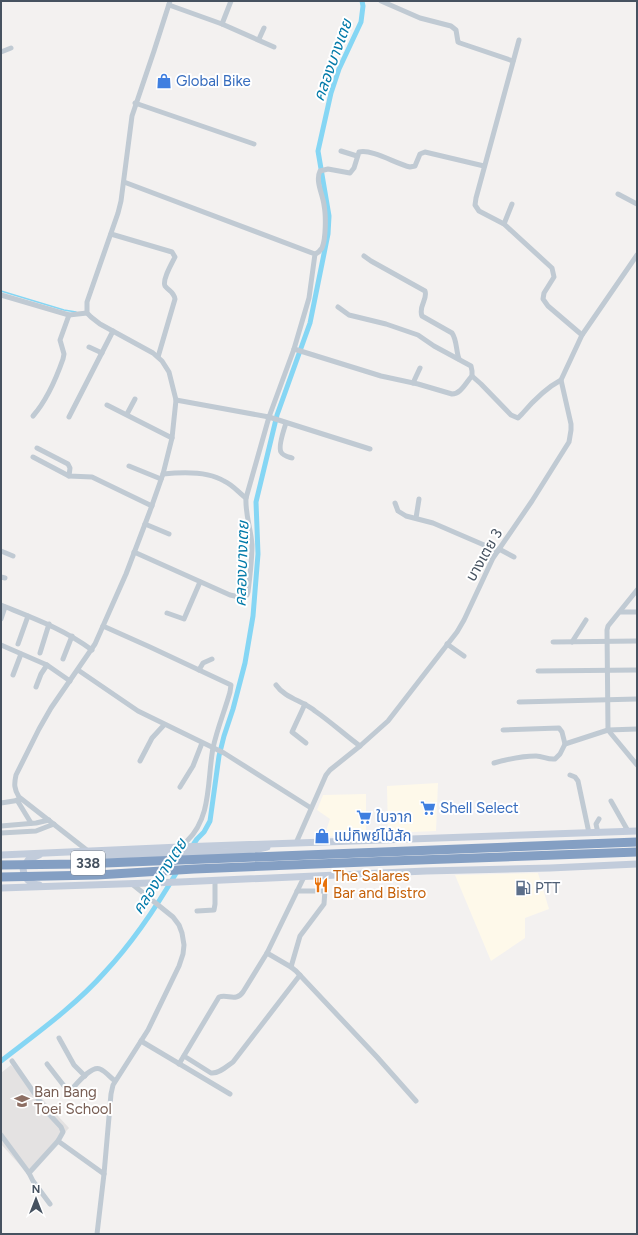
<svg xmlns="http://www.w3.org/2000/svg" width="638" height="1235" font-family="Figtree,'Noto Sans Thai',sans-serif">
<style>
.commercial{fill:#fef9ea}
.education{fill:#e4e2e2}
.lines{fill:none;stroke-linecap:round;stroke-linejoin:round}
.stream{stroke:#85d6f4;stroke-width:1.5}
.canal{stroke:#85d6f4;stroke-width:5}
.street{stroke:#c0cad3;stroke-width:5}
.secondary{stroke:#c2ccdb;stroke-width:7}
.highway{stroke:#849fc3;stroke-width:9}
.labels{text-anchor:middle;stroke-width:4;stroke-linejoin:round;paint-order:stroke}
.shield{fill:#fff;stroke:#7e8690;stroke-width:1}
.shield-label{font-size:14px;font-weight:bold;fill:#465260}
.shop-label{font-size:15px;fill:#366cbe;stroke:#fff;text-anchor:start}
.street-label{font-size:15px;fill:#465260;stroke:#fff}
.food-label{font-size:15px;fill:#c56008;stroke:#fff;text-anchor:start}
.service-label{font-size:15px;fill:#4e5e75;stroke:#fff;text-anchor:start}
.education-label{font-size:15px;fill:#785e54;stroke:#fff;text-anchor:start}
.water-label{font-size:16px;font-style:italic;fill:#027aa9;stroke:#fff}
</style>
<rect width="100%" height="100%" fill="#f3f1f0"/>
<!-- commercial -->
<g class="commercial">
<path d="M438 783 436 831 388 833 387 786Z"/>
<path d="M366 794V834L324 837 330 819 317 810 323 795Z"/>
<path d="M538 873 549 909 525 918V938L491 961 455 875Z"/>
</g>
<!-- education -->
<path class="education" d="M11 1065 69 1128 27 1173 1 1144V1073Z"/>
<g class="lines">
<!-- stream -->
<path class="stream" d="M1 291 64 310 76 312"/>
<!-- canal -->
<g class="canal">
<path d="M191 848 197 839 204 832 210 821 219 756 224 736 233 709 245 663 253 616 258 554 256 502 277 415 310 323 328 234 329 216 318 151 331 93 339 69 361 22 363 6 362 1"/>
<path d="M1 1061C37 1033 75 1006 105 972 134 941 157 906 178 870"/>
</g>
<!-- street -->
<g class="street">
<path d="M381 1 420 18 451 26 456 30 458 42 460 43 513 61"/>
<path d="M169 5 222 24 274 47"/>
<path d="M222 24 231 1"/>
<path d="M259 39 264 28"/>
<path d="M519 40 476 198 475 205 479 211 504 224 552 268 554 277 544 293 543 299 548 306 582 335"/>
<path d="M1 52 11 48"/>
<path d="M135 103 254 144"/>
<path d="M341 151 357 156"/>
<path d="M124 182 315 254 309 298 294 349"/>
<path d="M618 194 637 204"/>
<path d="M504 224 512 204"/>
<path d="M111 234 172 252 175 257C172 263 162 280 165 286 169 291 174 292 175 299L158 357"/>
<path d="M315 254C318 253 320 251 322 248 326 239 326 215 324 205 323 195 315 181 320 171L328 169 350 173 354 168 359 152C373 149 396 164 410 167L415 166 420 154 425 152 484 166"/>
<path d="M364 256 371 261 425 291C428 300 418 306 422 316L452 333C457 340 456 351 459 359"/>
<path d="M1 295 69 315 87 313"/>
<path d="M338 307 349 315 386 324 418 335 434 346 471 366 472 371V376"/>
<path d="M89 347 102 353"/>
<path d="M413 383 420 368"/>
<path d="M176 400 269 417 294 349 381 376 418 384 452 394C461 394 466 382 472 376L481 384 511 415 518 418 522 414C533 401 546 388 561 380"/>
<path d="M107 405 172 438"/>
<path d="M127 414 135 399"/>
<path d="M33 416C47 400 56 379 63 359L64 354 60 340 69 315"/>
<path d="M69 417 113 331"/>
<path d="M286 423C284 429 278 447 281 452 283 456 289 457 292 458"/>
<path d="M37 448 68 464 70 468 69 476"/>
<path d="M33 457 69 476 92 477 152 506"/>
<path d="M129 466 161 479"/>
<path d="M163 474C181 472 208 471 224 481 233 485 239 493 246 498"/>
<path d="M395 503 398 511 406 516 433 523 498 551"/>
<path d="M416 518 419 499"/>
<path d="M145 524 169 534"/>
<path d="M499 549 514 557"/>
<path d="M1 551 13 556"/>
<path d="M134 552 230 595 244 598 247 595 248 592C250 576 252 560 252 545 251 529 245 514 246 498L269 417 370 449"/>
<path d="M1 577 5 578"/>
<path d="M637 590 608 626 607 630 608 730 637 765"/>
<path d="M1 605C33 618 64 629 92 650"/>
<path d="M621 612H637"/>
<path d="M167 613 184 619 200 582"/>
<path d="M1 619 5 607"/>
<path d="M103 626 150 647 231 685 230 692C225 710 217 729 213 748 207 780 212 817 187 841"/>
<path d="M553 642 637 641"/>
<path d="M572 642 586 620"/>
<path d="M18 644 28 616"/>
<path d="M447 644 464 656"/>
<path d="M1 645 47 665 70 681"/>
<path d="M40 653 49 624"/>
<path d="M63 659 72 636"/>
<path d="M78 670 138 711 224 753 311 808"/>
<path d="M199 670 203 663 212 659"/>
<path d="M538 671 637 670"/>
<path d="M13 675 21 654"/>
<path d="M276 685C285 698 303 701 315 711 331 722 345 735 360 746"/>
<path d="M36 687 41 674 47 665"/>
<path d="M519 702 637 699"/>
<path d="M305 704 292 732 306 743"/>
<path d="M503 730 559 728 562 732 565 744 608 730 637 729"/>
<path d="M140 761 152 738 164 725"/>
<path d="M494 763C508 759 521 756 536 756 543 756 548 760 555 759L560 754 565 744"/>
<path d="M570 775 575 777 578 781 589 833"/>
<path d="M180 787 193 766 202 743"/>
<path d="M17 800 31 823"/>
<path d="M611 801 628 831"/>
<path d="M1 803 20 800"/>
<path d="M1 826 36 823 49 820"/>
<path d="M1 833 36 831 54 824"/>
<path d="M598 833 596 824 599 819"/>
<path d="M296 843 326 775 330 770 360 746 388 721 457 632 464 620 493 558 532 501 569 442 571 430V424L561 380 582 335 637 255"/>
<path d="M88 851 19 797C14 789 14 784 16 775L39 729 51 708 95 644 126 574 150 511 163 474 172 438 176 400 169 372 162 361 153 353 100 324 91 317 87 313V302L118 213 121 201 132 116 154 51 170 1"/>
<path d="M326 876 324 904 300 936 291 967 296 971 377 1057 416 1101"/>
<path d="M297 891H326"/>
<path d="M197 911 214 910 215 904V881"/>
<path d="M267 953 291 967"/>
<path d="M59 1038 74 1065 85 1076"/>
<path d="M141 1041 230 1094"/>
<path d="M184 1056 211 1073C219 1074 227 1066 233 1062L300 975"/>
<path d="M47 1064 68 1091H70C76 1085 91 1065 100 1069 105 1071 110 1077 115 1081"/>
<path d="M179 1064 219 997C228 994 236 1002 243 992L267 953 304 877"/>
<path d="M1 1135 29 1173 58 1141 63 1132 61 1127 48 1113 12 1061"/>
<path d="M58 1141 104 1174"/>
<path d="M29 1173 33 1181 50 1204"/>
<path d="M97 1234 104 1174 111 1094 113 1085 148 1030 179 966 183 954 184 945 182 933 179 925 173 917 132 884"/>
</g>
<!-- secondary -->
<g class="secondary">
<path d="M1 855 180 847 637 831"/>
<path d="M81 856 249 851 267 847"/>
<path d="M39 885C29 883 24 879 23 868L29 859 39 855"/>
<path d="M1 888 179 882 426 871 550 868 637 864"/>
</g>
<!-- highway -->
<g class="highway">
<path d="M1 865 80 864 637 842"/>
<path d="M1 877 97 875 194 869 391 861 637 852"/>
</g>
</g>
<!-- icons -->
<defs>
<g id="shop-bare" transform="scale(1.2)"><path d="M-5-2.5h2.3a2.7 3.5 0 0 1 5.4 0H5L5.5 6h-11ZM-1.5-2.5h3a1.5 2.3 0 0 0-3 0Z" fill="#3f7fe0" stroke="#fff" stroke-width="2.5" paint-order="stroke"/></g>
<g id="supermarket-bare" transform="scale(1.2)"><path d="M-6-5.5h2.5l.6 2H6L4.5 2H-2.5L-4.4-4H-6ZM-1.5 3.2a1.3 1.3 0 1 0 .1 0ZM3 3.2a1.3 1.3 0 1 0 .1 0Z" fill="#3f7fe0" stroke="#fff" stroke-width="2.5" paint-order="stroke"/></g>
<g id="restaurant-bare" transform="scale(1.2)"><path d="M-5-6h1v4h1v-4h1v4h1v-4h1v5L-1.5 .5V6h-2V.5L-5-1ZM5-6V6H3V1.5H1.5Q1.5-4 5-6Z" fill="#e8710a" stroke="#fff" stroke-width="2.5" paint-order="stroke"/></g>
<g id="fuel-bare" transform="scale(1.2)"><path d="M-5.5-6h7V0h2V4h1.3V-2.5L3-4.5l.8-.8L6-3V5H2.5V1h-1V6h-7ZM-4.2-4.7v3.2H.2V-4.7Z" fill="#5c6f8a" stroke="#fff" stroke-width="2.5" paint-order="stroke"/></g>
<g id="school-bare" transform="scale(1.2)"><path d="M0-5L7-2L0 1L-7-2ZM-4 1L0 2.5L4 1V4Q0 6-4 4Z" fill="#8d6e63" stroke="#fff" stroke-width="2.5" paint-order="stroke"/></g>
</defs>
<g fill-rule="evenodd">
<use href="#shop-bare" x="164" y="81"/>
<use href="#supermarket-bare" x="428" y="808"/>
<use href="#supermarket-bare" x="364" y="817"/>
<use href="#shop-bare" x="322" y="836"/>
<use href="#restaurant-bare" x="321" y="885"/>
<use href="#fuel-bare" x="523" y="888"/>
<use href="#school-bare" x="22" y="1101"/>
</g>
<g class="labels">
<!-- shield labels -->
<rect class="shield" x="71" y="851" width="34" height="24" rx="3"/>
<g class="shield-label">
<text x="88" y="868">338</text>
</g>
<!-- shop labels -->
<g class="shop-label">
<text x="176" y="86">Global Bike</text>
<text x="440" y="813">Shell Select</text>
<text x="376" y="822">ใบจาก</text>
<text x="334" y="841">แม่ทิพย์ไม้สัก</text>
</g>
<!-- street labels -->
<g class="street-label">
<text transform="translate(484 555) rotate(-60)" y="5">บางเตย 3</text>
</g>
<!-- food labels -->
<g class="food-label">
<text x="333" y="881">The Salares<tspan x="333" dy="17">Bar and Bistro</tspan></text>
</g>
<!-- service labels -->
<g class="service-label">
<text x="535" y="893">PTT</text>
</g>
<!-- education labels -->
<g class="education-label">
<text x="34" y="1097">Ban Bang<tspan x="34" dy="17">Toei School</tspan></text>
</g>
<!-- water labels -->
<g class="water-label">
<text transform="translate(332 60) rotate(-70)" y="6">คลองบางเตย</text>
<text transform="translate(241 564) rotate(-88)" y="6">คลองบางเตย</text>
<text transform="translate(159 876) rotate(-57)" y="6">คลองบางเตย</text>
</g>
</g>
<!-- border -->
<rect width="638" height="1235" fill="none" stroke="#465260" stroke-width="4"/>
<!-- north arrow -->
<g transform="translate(36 1199)" stroke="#ffffff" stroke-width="3" paint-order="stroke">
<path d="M0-3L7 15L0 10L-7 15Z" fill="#465260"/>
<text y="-6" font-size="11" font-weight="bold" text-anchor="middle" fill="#465260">N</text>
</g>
</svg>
